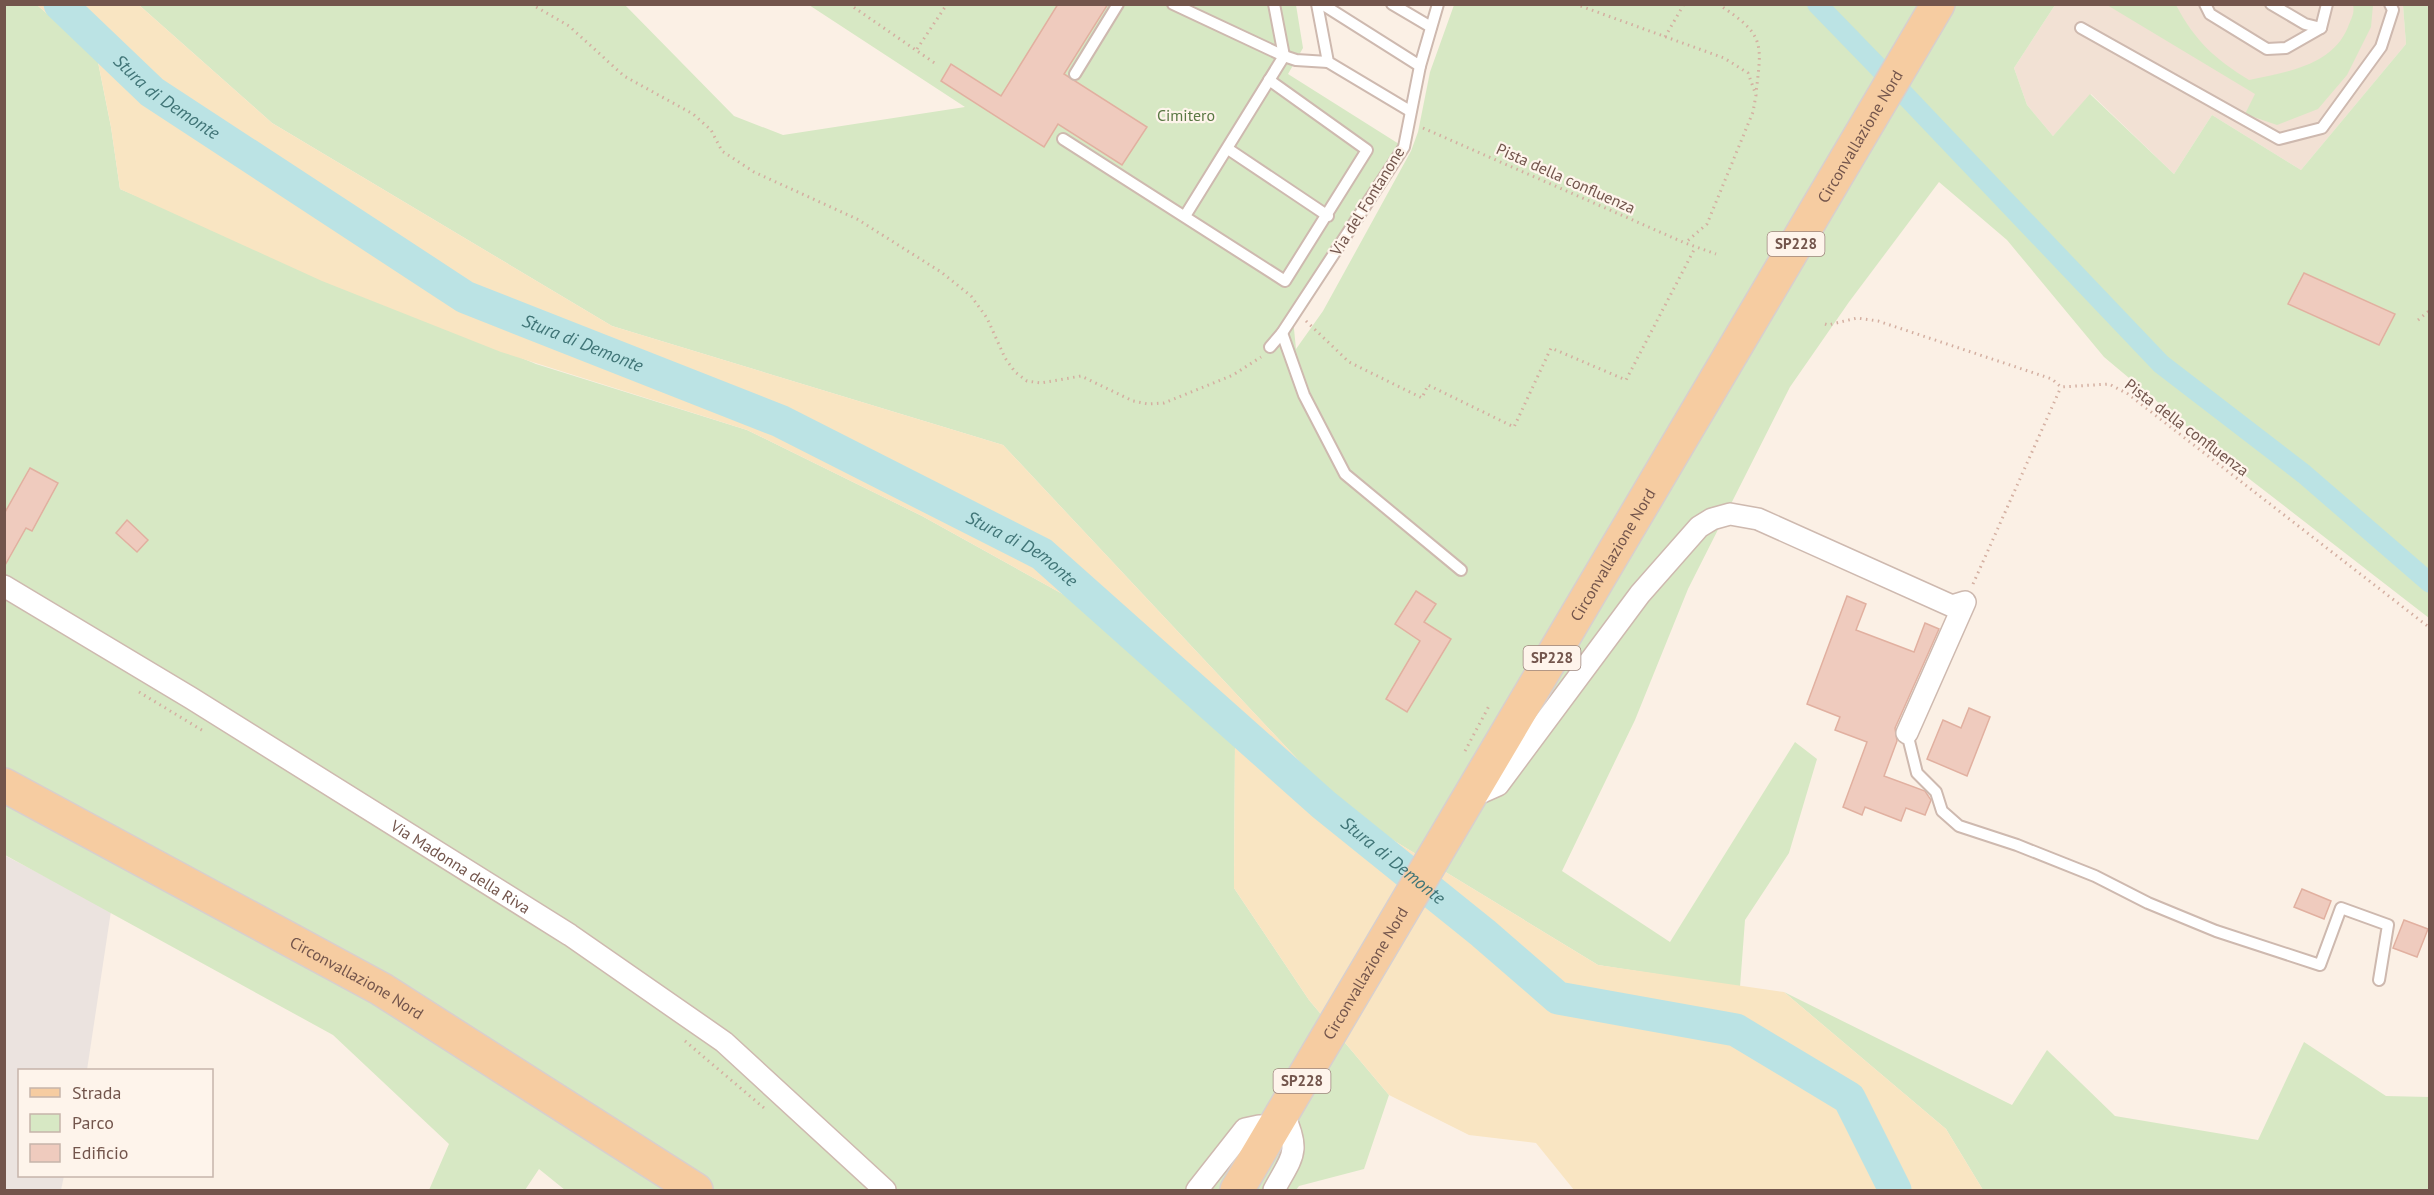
<svg xmlns="http://www.w3.org/2000/svg" width="2434" height="1195" font-family="'PT Sans',sans-serif">
<style>
.residential{fill:#f2e1d4}
.industrial{fill:#ebe3df}
.green{fill:#d7e8c4}
.sand{fill:#f9e5c2}
.lines{fill:none;stroke-linecap:round;stroke-linejoin:round}
.canal{stroke:#bbe3e4;stroke-width:20}
.river{stroke:#bbe3e4;stroke-width:33}
.building{fill:#efcbbe;stroke:#e1b0a0;stroke-width:1.5}
.lane-casing{stroke:#ceb9af;stroke-width:14}
.street-casing{stroke:#ceb9af;stroke-width:24}
.primary-casing{stroke:#d8cfcd;stroke-width:36}
.path{stroke:#d4afa1;stroke-width:3;stroke-dasharray:1.5 4.5;stroke-linecap:butt}
.lane{stroke:#fff;stroke-width:10}
.street{stroke:#fff;stroke-width:21}
.primary{stroke:#f6cca1;stroke-width:33}
.labels{text-anchor:middle;stroke-width:4.5;stroke-linejoin:round;paint-order:stroke}
.shield{fill:#fef4eb;stroke:#9d857c;stroke-width:1.5}
.shield-label{font-size:15px;font-weight:bold;fill:#73554c}
.park-label{font-size:16px;fill:#5a7844;stroke:#fef4eb}
.street-label{font-size:16px;fill:#73554c;stroke:#fef4eb}
.water-label{font-size:18px;font-style:italic;fill:#407577;stroke:#fef4eb}
</style>
<rect width="100%" height="100%" fill="#fbf0e5"/>
<!-- residential -->
<path class="residential" d="M2055 5H2403L2406 44 2301 170 2212 115 2174 174 2091 94 2053 136 2027 105 2014 68Z"/>
<!-- industrial -->
<path class="industrial" d="M4 855 111 911 87 1070H20V1176H64L61 1190H5Z"/>
<!-- green -->
<g class="green">
<path d="M4 5H37L97 57 111 127 120 189 536 364 747 430 922 516 1068 597 1235 743 1234 888 1309 1000 1389 1095 1364 1169 1299 1186 1296 1190H565L539 1169 525 1190H429L449 1144 333 1035 5 855Z"/>
<path d="M139 5H625L734 116 783 135 965 107 809 5H1296L1303 48 1288 74 1399 144 1292 309 1296 349 1323 311 1411 151 1418 132 1430 72 1454 5H2055L2014 68 2027 105 2053 136 2090 94 2174 174 2212 115 2301 170 2406 44 2403 5H2429V618L2252 481 2104 357 2007 240 1939 182 1849 302 1790 387 1688 589 1635 720 1562 871 1670 942 1795 742 1817 759 1789 853 1745 920 1740 987 1598 965 1347 812 1003 445 612 326 272 123Z"/>
<path d="M2107 5H2176C2195 41 2215 59 2249 80 2286 72 2332 66 2348 27 2351 19 2355 13 2353 5H2373L2371 27 2347 75 2318 109 2277 125 2245 114 2255 94Z"/>
<path d="M1784 992 2012 1105 2047 1050 2115 1116 2258 1140 2304 1042 2386 1096 2429 1097V1190H1983L1946 1129Z"/>
</g>
<!-- sand -->
<path class="sand" d="M37 5H139L272 123 612 326 1003 445 1347 812 1598 965 1784 992 1946 1129 1983 1190H1574L1536 1143 1469 1135 1389 1095 1309 1000 1234 888 1235 743 1068 597 922 516 747 430 501 352 322 281 120 189 111 127 97 57Z"/>
<g class="lines">
<!-- canal -->
<g class="canal">
<path d="M1817 4 1881 70"/>
<path d="M1901 91 2161 364 2304 474 2430 583"/>
</g>
<!-- river -->
<path class="river" id="s1" d="M60 4 152 92 465 297 780 421 1042 554 1324 805 1483 933 1558 998 1736 1030 1849 1098 1895 1190"/>
</g>
<!-- building -->
<g class="building">
<path d="M1058 4H1108L1064 74 1147 127 1122 165 1058 124 1044 147 941 81 951 64 1001 96Z"/>
<path d="M2304 273 2395 314 2379 345 2288 304Z"/>
<path d="M30 468 58 483 32 531 26 528 4 567V514Z"/>
<path d="M127 520 148 540 137 552 116 533Z"/>
<path d="M1416 591 1436 604 1424 622 1451 639 1407 712 1386 699 1420 641 1395 624Z"/>
<path d="M1847 596 1866 604 1856 630 1914 652 1925 623 1939 629 1895 728 1897 741 1884 776 1925 791 1931 800 1925 815 1906 808 1901 821 1865 807 1862 815 1843 807 1867 742 1835 730 1840 717 1807 704Z"/>
<path d="M1969 708 1990 717 1967 776 1927 759 1943 720 1961 728Z"/>
<path d="M2302 889 2331 901 2324 919 2294 907Z"/>
<path d="M2404 920 2428 929 2417 957 2393 948Z"/>
</g>
<g class="lines">
<!-- lane casing -->
<g class="lane-casing">
<g id="lane">
<path d="M1173 4 1284 56 1296 60 1328 62"/>
<path d="M1317 4 1328 62 1410 111"/>
<path d="M1322 4 1420 66"/>
<path d="M1392 4 1431 27"/>
<path d="M2205 4 2210 14 2267 49 2286 48 2321 28 2327 4"/>
<path d="M2271 4 2305 24 2321 28"/>
<path d="M2081 28 2279 139 2322 128 2381 47 2393 10 2390 4"/>
<path d="M1075 74 1118 4"/>
<path d="M1063 139 1285 281 1367 150 1269 80"/>
<path d="M1228 149 1328 216"/>
<path d="M1185 216 1284 56 1274 4"/>
<path d="M1282 333 1304 395 1345 474 1461 570"/>
<path d="M1270 347 1282 333 1404 147 1420 66 1438 4"/>
<path d="M1907 733 1917 773 1936 792 1942 811 1959 826 2017 845 2095 876 2148 903 2216 931 2320 965 2341 908 2388 925 2379 980"/>
</g>
</g>
<!-- street casing -->
<g class="street-casing">
<g id="street">
<path id="s2" d="M4 586 191 698 570 935 724 1042 885 1190"/>
<path d="M1471 797 1498 785 1640 594 1699 527 1712 519 1730 514 1758 519 1952 606 1965 602 1907 733"/>
<path d="M1197 1190 1245 1129 1259 1126 1274 1127"/>
<path d="M1274 1190C1293 1155 1301 1152 1283 1113"/>
</g>
</g>
<!-- primary casing -->
<g class="primary-casing">
<g id="primary">
<path id="s3" d="M4 785 381 989 696 1190"/>
<path id="s4" d="M1237 1190 1938 4"/>
</g>
</g>
<!-- path -->
<g class="path">
<path d="M531 4 569 26 624 76 693 114 711 130 722 151 754 172 857 219 941 272 971 296 987 318 1005 358 1015 372 1027 381 1041 383 1081 376 1133 401 1148 404 1164 403 1233 375 1261 357"/>
<path d="M849 4 936 64"/>
<path d="M1575 4 1724 58 1748 73 1756 95 1753 112 1707 224 1685 243"/>
<path d="M1718 4C1765 35 1762 42 1756 93"/>
<path d="M1665 37 1684 4"/>
<path d="M917 49 947 4"/>
<path d="M1423 128 1685 243 1716 254"/>
<path d="M2418 320 2430 310"/>
<path d="M1306 321 1349 362 1422 398 1428 385 1514 427 1551 348 1626 380 1695 248"/>
<path d="M1825 324 1828 325 1857 318 1878 321 2052 379 2061 387 2109 384 2128 394 2430 628"/>
<path d="M1973 584 2061 387"/>
<path d="M139 692 205 732"/>
<path d="M1465 751 1489 706"/>
<path d="M685 1041 764 1108"/>
</g>
<!-- lane -->
<use href="#lane" class="lane"/>
<!-- street -->
<use href="#street" class="street"/>
<!-- primary -->
<use href="#primary" class="primary"/>
</g>
<g class="labels">
<!-- shield labels -->
<g class="shield">
<rect x="1767.5" y="232" width="57" height="24" rx="4.5"/>
<rect x="1523.5" y="646" width="57" height="24" rx="4.5"/>
<rect x="1273.5" y="1069" width="57" height="24" rx="4.5"/>
</g>
<g class="shield-label">
<text x="1796" y="249">SP228</text>
<text x="1552" y="663">SP228</text>
<text x="1302" y="1086">SP228</text>
</g>
<!-- park labels -->
<g class="park-label">
<text x="1186" y="121">Cimitero</text>
</g>
<!-- street labels -->
<g class="street-label">
<text dy="6" stroke="none"><textPath href="#s4" startOffset="1224">Circonvallazione Nord</textPath></text>
<text transform="translate(1566 178) rotate(24)" y="6">Pista della confluenza</text>
<text transform="translate(1367 201) rotate(-58)" y="6">Via del Fontanone</text>
<text transform="translate(2187 427) rotate(37)" y="6">Pista della confluenza</text>
<text dy="6" stroke="none"><textPath href="#s4" startOffset="738">Circonvallazione Nord</textPath></text>
<text dy="6" stroke="none"><textPath href="#s2" startOffset="536">Via Madonna della Riva</textPath></text>
<text dy="6" stroke="none"><textPath href="#s4" startOffset="252">Circonvallazione Nord</textPath></text>
<text dy="6" stroke="none"><textPath href="#s3" startOffset="402">Circonvallazione Nord</textPath></text>
</g>
<!-- water labels -->
<g class="water-label">
<text dy="6" stroke="none"><textPath href="#s1" startOffset="142">Stura di Demonte</textPath></text>
<text dy="6" stroke="none"><textPath href="#s1" startOffset="628">Stura di Demonte</textPath></text>
<text dy="6" stroke="none"><textPath href="#s1" startOffset="1114">Stura di Demonte</textPath></text>
<text dy="6" stroke="none"><textPath href="#s1" startOffset="1600">Stura di Demonte</textPath></text>
</g>
</g>
<!-- border -->
<rect width="2434" height="1195" fill="none" stroke="#73554c" stroke-width="12"/>
<!-- legend -->
<rect x="18" y="1069" width="195" height="108" fill="#fef4eb" stroke="#c6b4ab" stroke-width="1.5"/>
<rect x="30" y="1088" width="30" height="9" fill="#f6cca1" stroke="#c6b4ab" stroke-width="1.5"/>
<text x="72" y="1099" font-size="18" fill="#73554c">Strada</text>
<rect x="30" y="1114" width="30" height="18" fill="#d7e8c4" stroke="#c6b4ab" stroke-width="1.5"/>
<text x="72" y="1129" font-size="18" fill="#73554c">Parco</text>
<rect x="30" y="1144" width="30" height="18" fill="#efcbbe" stroke="#c6b4ab" stroke-width="1.5"/>
<text x="72" y="1159" font-size="18" fill="#73554c">Edificio</text>
</svg>
